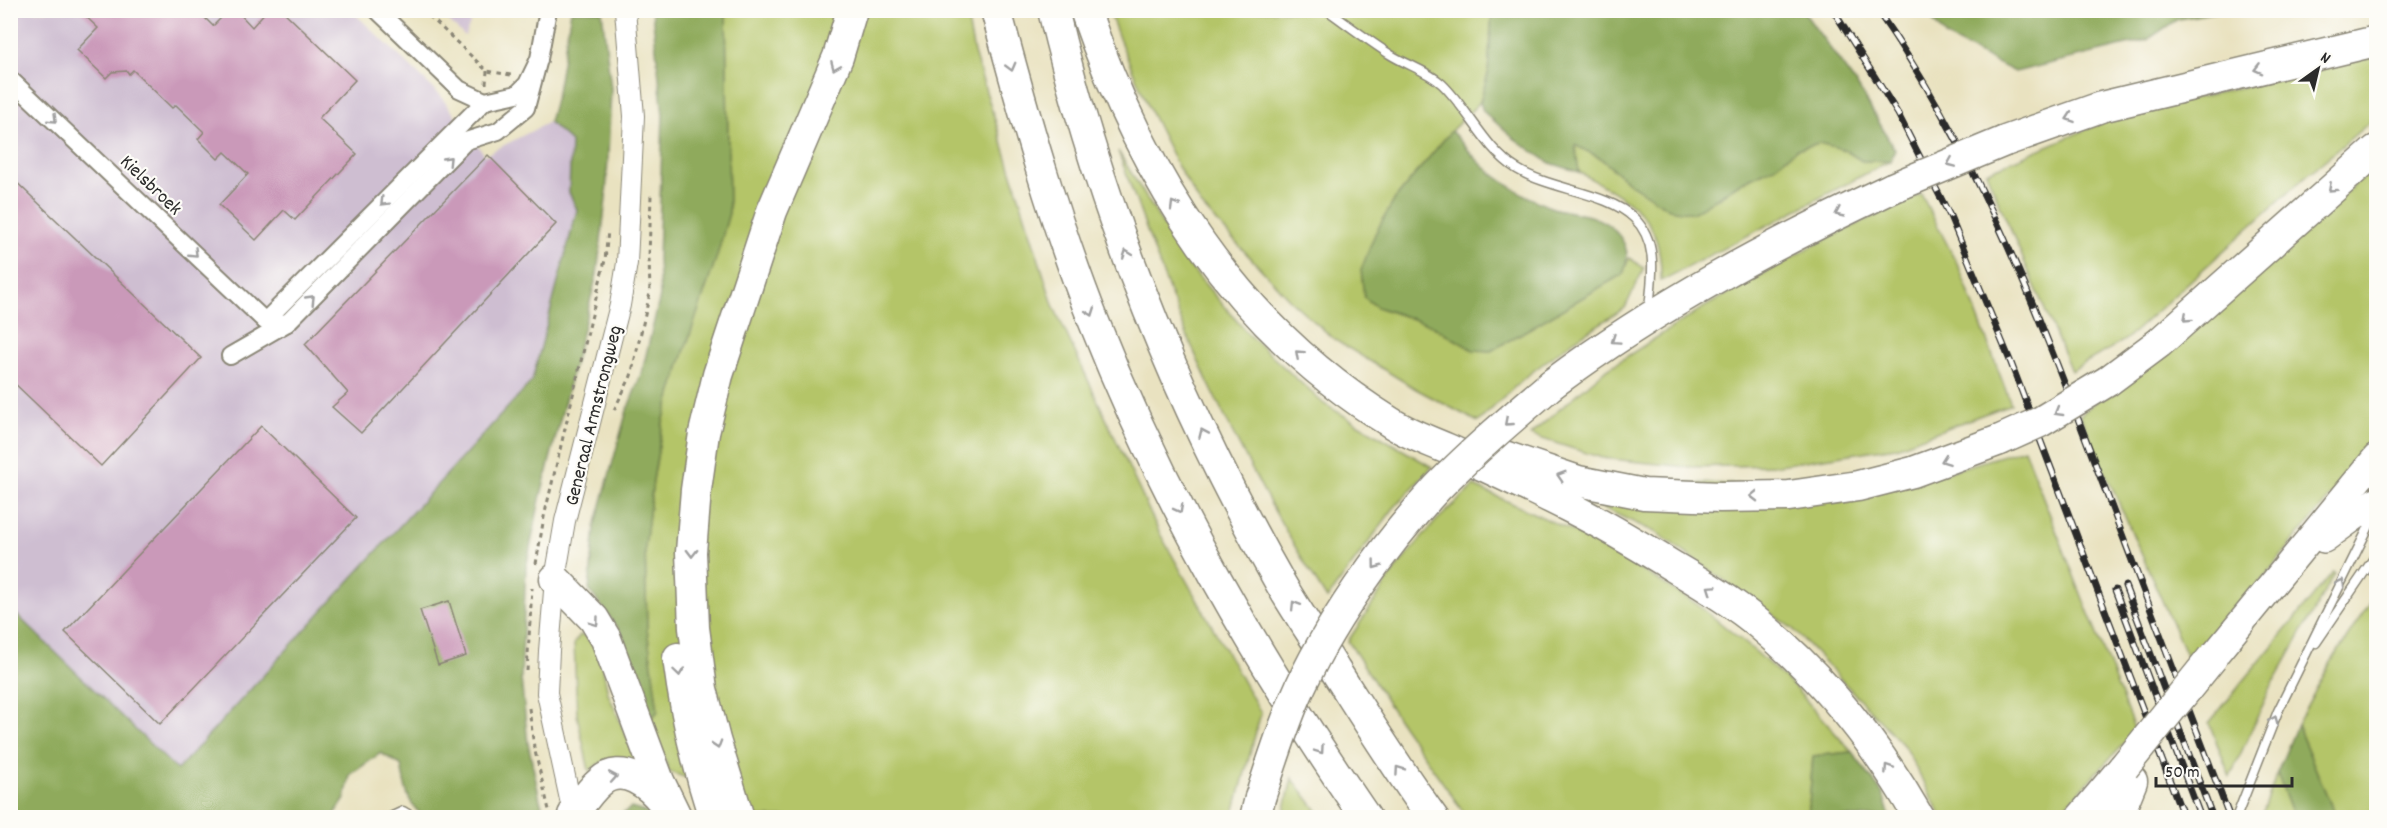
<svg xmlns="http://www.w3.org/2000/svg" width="2387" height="828" font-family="Dekko,sans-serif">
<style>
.industrial{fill:#cebed1}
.green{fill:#b4c568;stroke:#70784a;stroke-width:1.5}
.forest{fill:#8faa5c;stroke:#5d6a44;stroke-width:1.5}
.building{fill:#ca99b9}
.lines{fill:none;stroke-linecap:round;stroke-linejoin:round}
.service-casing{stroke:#8a8676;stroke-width:11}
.minor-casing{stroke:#8a8676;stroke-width:20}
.tertiary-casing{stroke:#8a8676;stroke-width:22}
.trunk-casing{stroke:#8a8676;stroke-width:30}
.motorway-casing{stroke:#8a8676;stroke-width:33}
.path{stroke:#8a8676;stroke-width:3;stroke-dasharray:4.5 4.5;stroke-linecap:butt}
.service{stroke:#fff;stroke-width:8}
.minor{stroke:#fff;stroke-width:16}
.tertiary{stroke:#fff;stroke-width:20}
.trunk{stroke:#fff;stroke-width:27}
.motorway{stroke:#fff;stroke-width:30}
.rail-casing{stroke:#2b2b2b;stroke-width:7}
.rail{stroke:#fdfcf7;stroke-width:4.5;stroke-dasharray:14;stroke-linecap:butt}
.motorway-bridge-casing{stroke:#8a8676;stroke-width:33;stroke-linecap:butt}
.motorway-bridge{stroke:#fff;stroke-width:30}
.oneway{stroke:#a0a0a0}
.labels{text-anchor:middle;stroke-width:4.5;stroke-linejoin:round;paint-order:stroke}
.street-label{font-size:20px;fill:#2b2b2b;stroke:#fdfcf7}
</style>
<rect width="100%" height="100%" fill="#fdfcf7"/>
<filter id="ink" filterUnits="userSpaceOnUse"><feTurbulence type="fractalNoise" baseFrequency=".0167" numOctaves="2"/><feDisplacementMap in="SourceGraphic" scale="12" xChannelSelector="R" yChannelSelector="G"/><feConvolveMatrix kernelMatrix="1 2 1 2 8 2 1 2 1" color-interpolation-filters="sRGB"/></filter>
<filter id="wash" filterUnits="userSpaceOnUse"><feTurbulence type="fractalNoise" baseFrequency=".008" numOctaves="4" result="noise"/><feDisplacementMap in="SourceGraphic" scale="24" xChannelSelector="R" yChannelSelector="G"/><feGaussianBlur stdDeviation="1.35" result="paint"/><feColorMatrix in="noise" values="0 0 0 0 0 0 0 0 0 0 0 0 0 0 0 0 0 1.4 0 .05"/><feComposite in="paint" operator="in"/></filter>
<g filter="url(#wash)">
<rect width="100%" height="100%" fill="#e9e2c0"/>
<!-- industrial -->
<g class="industrial">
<path d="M11 11H352L439 94 485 155 549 122 571 142 569 192 577 210 532 381 177 771 16 613 11 618Z"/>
<path d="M437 11H475L465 36Z"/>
</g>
<!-- green -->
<g class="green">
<path d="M726 11H966L974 53 1053 305 1159 532 1261 713 1233 817H753L743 796 669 772 651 719 658 711 647 629 645 547 653 480 663 422 680 364 705 291 729 213Z"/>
<path d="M1109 11H1492L1488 74 1480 102 1451 131 1395 199 1375 234 1364 297 1377 307 1431 325 1473 350 1491 351 1623 274 1629 258 1644 268 1625 308 1574 340 1523 379 1478 422 1416 389 1335 340 1290 300 1201 205 1177 165 1152 115 1120 41Z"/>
<path d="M2376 56V117L2305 177 2125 340 2071 371 1986 172 2118 116Z"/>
<path d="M1819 143 1843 149 1862 161H1890L1661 281C1663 214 1631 202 1579 172L1574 144 1600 158 1632 185 1714 201 1742 182 1774 167 1797 149Z"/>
<path d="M1118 151 1185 261 1249 335 1324 404 1432 467 1393 509 1327 599C1282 528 1242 454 1206 378 1172 305 1146 227 1118 151Z"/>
<path d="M2376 167V441L2191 666 2080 415Z"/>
<path d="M1921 194 1959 267 2011 404 1896 447 1779 465 1686 467 1602 458 1530 435 1604 371 1701 309 1814 245Z"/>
<path d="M2024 449 2135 731 2056 817H1942L1904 746 1793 629 1657 533 1540 479 1895 488Z"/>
<path d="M1474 486 1594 541 1697 604 1756 652 1795 688 1852 752 1813 756 1808 817H1467L1402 725 1348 641 1397 567 1436 521Z"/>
<path d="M2333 572 2335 573 2270 689 2230 777 2209 723Z"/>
<path d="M2376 593V817H2336L2297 725 2328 667Z"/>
<path d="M580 635 586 636 595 647 603 669 608 693 637 761 600 763 589 771 577 715 574 643Z"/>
<path d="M2277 773 2294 817H2261Z"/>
<path d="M1292 778 1322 817H1283Z"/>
</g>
<!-- forest -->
<g class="forest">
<path d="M571 11H602L611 89 606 199 597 274 540 499 526 568 521 679 528 743 540 800 546 817H426C407 808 405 785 401 765L381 753 350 775 345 799 333 817H11L10 618 15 613 177 770 532 381 577 210 569 192 571 142 549 122 557 92Z"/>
<path d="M652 11H726L729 213 717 256 680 364 663 422 653 480 645 547 647 629 658 711 651 719 621 632 589 590 595 527 627 410 642 372 660 296 658 259 663 115Z"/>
<path d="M1492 11H1803L1859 88 1895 150 1890 161H1862L1843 149 1819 143 1797 149 1774 167 1742 182 1693 213 1669 209 1632 185 1600 158 1575 145 1579 172 1550 163 1512 137 1483 111 1480 102 1488 74Z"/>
<path d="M1925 11H2223L2178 19 2147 40 2015 72 1946 37Z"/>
<path d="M1451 131C1464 144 1475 160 1489 171 1504 184 1535 202 1553 208 1573 214 1597 213 1613 229 1628 243 1630 256 1623 274L1491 351 1473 350 1431 325 1377 307 1364 297 1361 270 1375 234 1395 199Z"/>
<path d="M2297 725 2336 817H2294L2277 773Z"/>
<path d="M1852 752 1883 794 1890 817H1808L1813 756Z"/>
<path d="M631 808 648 813 651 817H617Z"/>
</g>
<g id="blocks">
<!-- building -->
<g class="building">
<path d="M79 10H197L213 26 229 10H236L252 27 267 10H282L355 80 319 118 357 154 295 220 284 210 256 240 219 205 248 174 225 152 218 159 198 139 204 132 176 105 172 108 133 70 129 74 127 71 112 72 106 78 77 50 98 28Z"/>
<path d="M488 155 556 224 361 433 332 407 348 393 305 344Z"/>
<path d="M10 176 201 358 101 466 10 379Z"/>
<path d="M261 426 356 518 160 724 65 632Z"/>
<path d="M449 601 466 656 438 665 420 610Z"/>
</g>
</g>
</g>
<g filter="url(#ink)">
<use href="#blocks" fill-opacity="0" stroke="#8a8676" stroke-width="1.5"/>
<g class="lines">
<!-- service casing -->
<g class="service-casing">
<g id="service">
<path d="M1327 10C1348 25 1369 41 1391 55 1407 65 1428 71 1442 84 1469 110 1485 149 1517 169 1551 190 1607 192 1634 218 1659 242 1652 277 1649 308"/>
<path d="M2316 643 2376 555"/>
<path d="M388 818 403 811 415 818"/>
<path d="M2236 818 2278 711 2376 512"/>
</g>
</g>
<!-- minor casing -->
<g class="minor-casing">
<g id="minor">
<path d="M377 10 459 89 485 101 517 94 527 84 539 59 548 10"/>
<path d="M10 79 265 321 287 323"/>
<path d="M265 321 485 101"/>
<path d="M230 356 287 323 466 141 498 131 526 108 539 59"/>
</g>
</g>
<!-- tertiary casing -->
<g class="tertiary-casing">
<path id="tertiary" d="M574 818 547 693 549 651 555 579 565 521 620 305 627 263 634 116 625 10"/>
</g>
<!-- trunk casing -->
<g class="trunk-casing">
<g id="trunk">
<path d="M2324 539 2376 501"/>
<path d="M2212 658 2376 458"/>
</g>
</g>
<!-- motorway casing -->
<g class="motorway-casing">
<g id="motorway">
<path d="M996 10C1024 115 1054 221 1094 322 1164 499 1258 661 1366 818"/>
<path d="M1053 10C1101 211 1179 406 1282 586 1299 615 1318 642 1335 670 1367 720 1398 770 1433 818"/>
<path d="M1085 10C1143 179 1236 327 1390 422 1408 434 1430 441 1450 450 1490 469 1530 487 1569 507 1605 525 1640 546 1674 567 1703 584 1733 602 1759 624 1824 678 1877 744 1919 818"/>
<path d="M2005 141 2101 107 2376 41"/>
<path d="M2108 381 2159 343 2376 150"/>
<path d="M1552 384C1658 305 1773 244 1892 188"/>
<path d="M1498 454 1578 481 1644 494 1720 497 1789 496 1858 486 1913 472 2000 440"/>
<path d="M555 579 594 619 606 639 659 781 677 818"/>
<path d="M678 658C685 713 697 765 714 818"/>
<path d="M573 815C581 804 589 791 600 782 622 762 650 785 664 803"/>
<path d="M739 818 715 740 702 689 694 628 691 552 696 490 704 433 718 375 772 211 838 57 852 10"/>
<path d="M1255 818 1260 798"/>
<path d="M2081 818 2124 767"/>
<path d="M2117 818 2132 781"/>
</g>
</g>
<!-- path -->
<g class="path">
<path d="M423 10 487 71 511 75"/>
<path d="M486 84 487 71"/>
<path d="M614 410 631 376 650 293 649 257 651 195"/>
<path d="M536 564 544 517 605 260 608 231"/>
<path d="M527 671 532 588"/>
<path d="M529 708 534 747 549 810"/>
</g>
<!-- service -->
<use href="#service" class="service"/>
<!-- minor -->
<use href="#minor" class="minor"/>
<!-- tertiary -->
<use href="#tertiary" class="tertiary"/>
<!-- trunk -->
<use href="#trunk" class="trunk"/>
<!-- motorway -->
<use href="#motorway" class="motorway"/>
<!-- rail casing -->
<g class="rail-casing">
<g id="rail">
<path d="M1833 10 1898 114 1950 216 2011 363 2184 818"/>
<path d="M1877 10C1975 150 2033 300 2093 458 2139 578 2184 698 2230 818"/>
<path d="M2125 586 2213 818"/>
<path d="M2115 590 2201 818"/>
</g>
</g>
<!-- rail -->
<use href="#rail" class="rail"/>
<!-- motorway-bridge casing -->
<g class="motorway-bridge-casing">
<g id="motorway-bridge">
<path d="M1892 188 2005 141"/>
<path d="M2000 440 2040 422 2108 381"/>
<path d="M2124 767 2212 658"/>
<path d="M1260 798C1271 765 1281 732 1295 699 1325 628 1384 545 1437 488 1473 451 1513 417 1552 384"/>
</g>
</g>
<!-- motorway-bridge -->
<use href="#motorway-bridge" class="motorway-bridge"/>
</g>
<!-- one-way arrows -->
<defs><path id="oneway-chevron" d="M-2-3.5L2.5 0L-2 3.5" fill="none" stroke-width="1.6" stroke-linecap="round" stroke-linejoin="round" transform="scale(1.5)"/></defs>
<g class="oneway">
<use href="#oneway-chevron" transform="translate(835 66) rotate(113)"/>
<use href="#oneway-chevron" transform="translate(1011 67) rotate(75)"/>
<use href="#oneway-chevron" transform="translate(2258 69) rotate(166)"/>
<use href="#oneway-chevron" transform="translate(2070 118) rotate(161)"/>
<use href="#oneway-chevron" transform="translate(53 119) rotate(44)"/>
<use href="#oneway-chevron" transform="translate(448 160) rotate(-46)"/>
<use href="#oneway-chevron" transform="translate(1951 163) rotate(157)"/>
<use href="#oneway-chevron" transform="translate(2332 188) rotate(138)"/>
<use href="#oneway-chevron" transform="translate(384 202) rotate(135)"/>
<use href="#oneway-chevron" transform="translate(1174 205) rotate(-121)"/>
<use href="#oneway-chevron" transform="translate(1839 213) rotate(155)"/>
<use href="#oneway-chevron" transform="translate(194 253) rotate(44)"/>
<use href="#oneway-chevron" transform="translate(1127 254) rotate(-110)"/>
<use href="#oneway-chevron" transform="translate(311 299) rotate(-46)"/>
<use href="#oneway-chevron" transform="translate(1091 312) rotate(70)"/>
<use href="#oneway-chevron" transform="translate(2187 318) rotate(138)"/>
<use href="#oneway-chevron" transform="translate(1615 340) rotate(146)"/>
<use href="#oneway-chevron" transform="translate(1299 354) rotate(-138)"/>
<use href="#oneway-chevron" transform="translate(2058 412) rotate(150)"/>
<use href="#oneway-chevron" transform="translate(1508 422) rotate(139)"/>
<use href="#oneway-chevron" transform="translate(1203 433) rotate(-114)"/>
<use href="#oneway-chevron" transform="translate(1945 460) rotate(160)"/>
<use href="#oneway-chevron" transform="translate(1561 476) rotate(-163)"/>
<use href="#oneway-chevron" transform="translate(1754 496) rotate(179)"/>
<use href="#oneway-chevron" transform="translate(1179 509) rotate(62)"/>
<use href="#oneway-chevron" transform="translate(692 553) rotate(91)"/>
<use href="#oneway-chevron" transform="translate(1376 565) rotate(127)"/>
<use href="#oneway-chevron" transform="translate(2341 583) rotate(-63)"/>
<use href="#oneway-chevron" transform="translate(1711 589) rotate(-146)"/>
<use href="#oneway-chevron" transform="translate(1295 605) rotate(-122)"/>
<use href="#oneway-chevron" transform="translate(595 622) rotate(54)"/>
<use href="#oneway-chevron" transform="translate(679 672) rotate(82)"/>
<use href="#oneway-chevron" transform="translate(2274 720) rotate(-67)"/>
<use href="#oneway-chevron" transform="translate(717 745) rotate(73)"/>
<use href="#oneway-chevron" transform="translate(1320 750) rotate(55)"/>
<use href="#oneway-chevron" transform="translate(1888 768) rotate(-124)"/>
<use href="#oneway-chevron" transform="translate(1399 770) rotate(-125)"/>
<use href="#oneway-chevron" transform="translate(613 777) rotate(-10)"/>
</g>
</g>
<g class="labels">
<!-- street labels -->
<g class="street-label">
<text transform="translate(152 184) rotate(44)" y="7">Kielsbroek</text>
<text transform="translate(592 415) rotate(-76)" y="7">Generaal Armstrongweg</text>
</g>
</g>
<!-- margin -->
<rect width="2387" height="828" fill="none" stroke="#fdfcf7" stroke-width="36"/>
<!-- north arrow -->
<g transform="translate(2318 69) rotate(34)" stroke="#fdfcf7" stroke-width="4.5" paint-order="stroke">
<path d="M0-4.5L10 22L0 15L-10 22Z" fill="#2b2b2b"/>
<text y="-9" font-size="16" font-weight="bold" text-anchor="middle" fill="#2b2b2b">N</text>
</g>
<!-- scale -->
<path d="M2156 777v9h136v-9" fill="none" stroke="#2b2b2b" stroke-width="3"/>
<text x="2165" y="777" font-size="18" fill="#2b2b2b" stroke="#fdfcf7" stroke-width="4.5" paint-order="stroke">50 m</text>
</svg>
